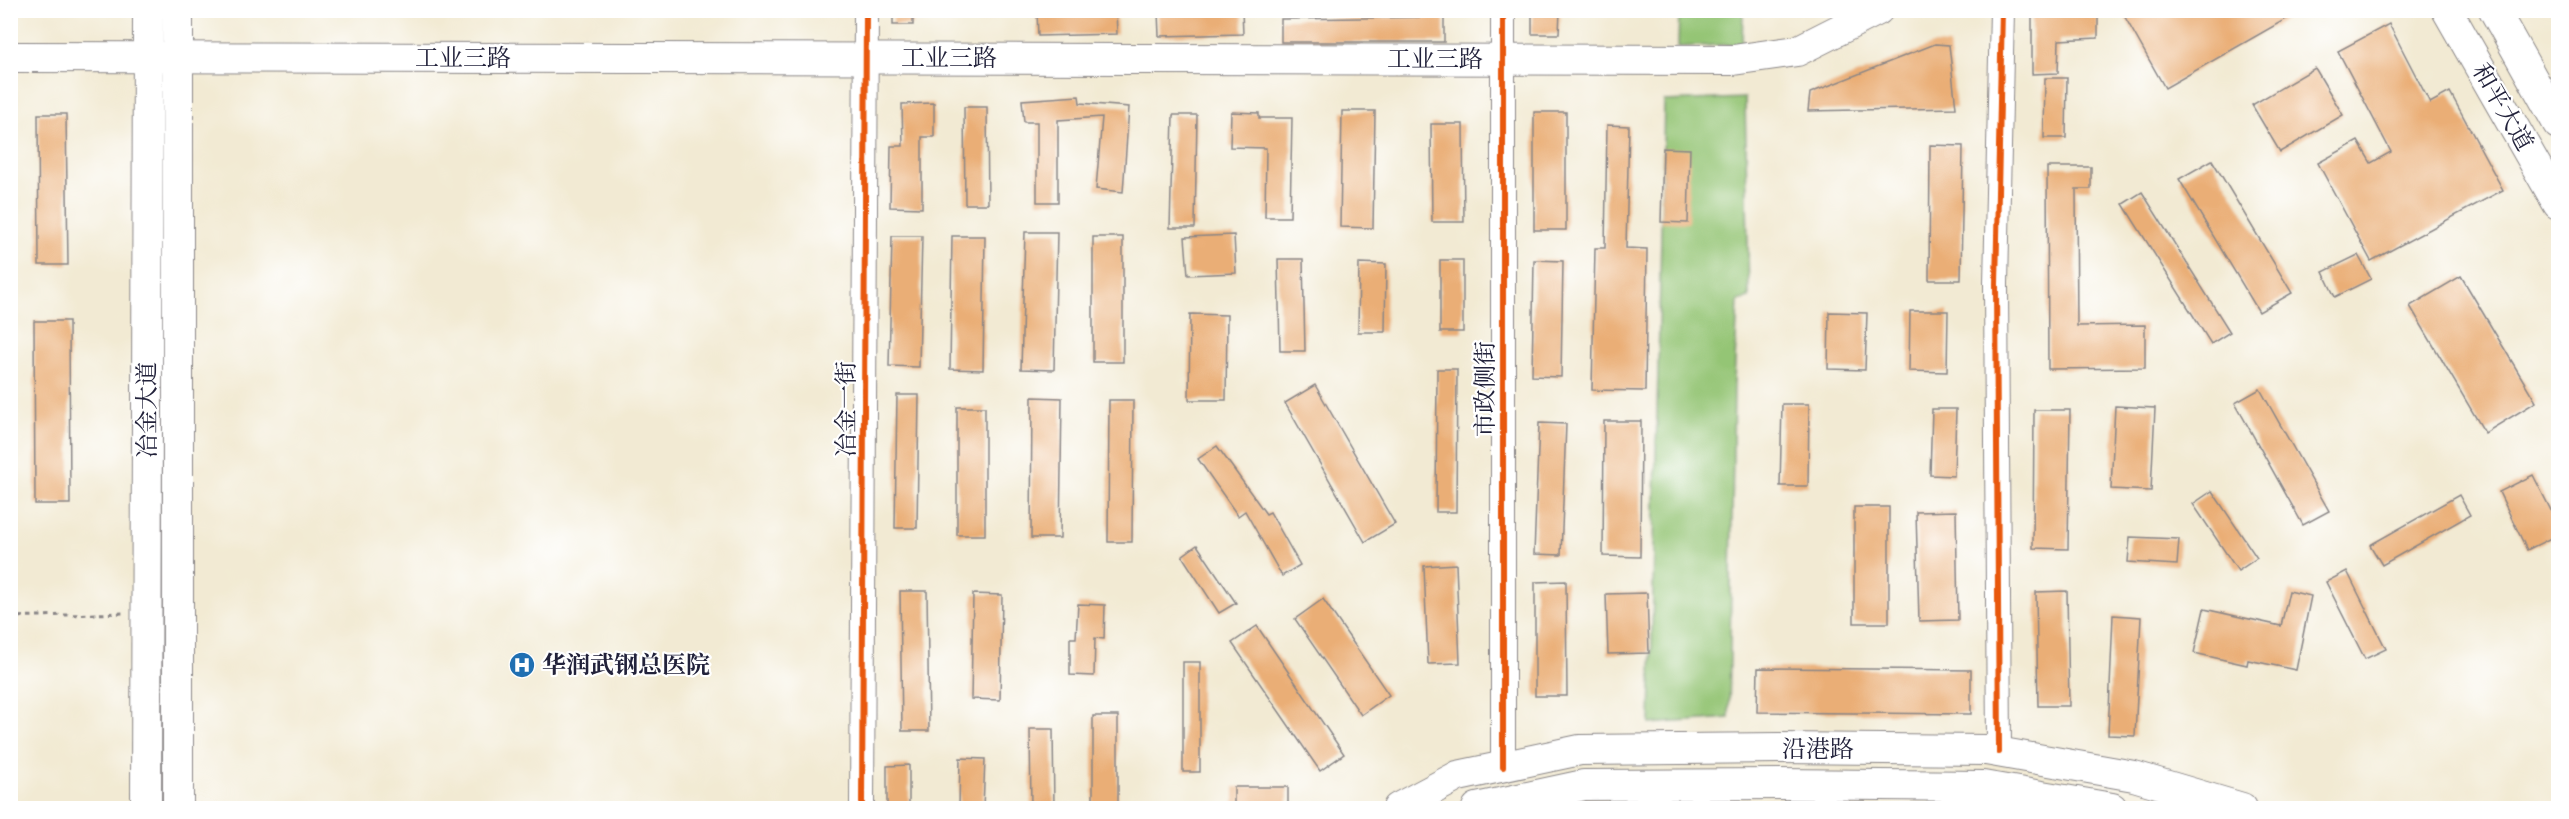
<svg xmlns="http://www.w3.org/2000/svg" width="2569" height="819" font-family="Vollkorn,'Noto Serif SC',serif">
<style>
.green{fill:#94c575;stroke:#5b7458;stroke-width:1.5}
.building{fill:#eaae76}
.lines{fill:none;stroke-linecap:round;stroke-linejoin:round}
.minor-casing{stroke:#8a8687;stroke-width:26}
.major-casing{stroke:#8a8687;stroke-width:32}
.path{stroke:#8a8687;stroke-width:3;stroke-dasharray:4.5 4.5;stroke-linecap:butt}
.minor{stroke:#fff;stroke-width:24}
.major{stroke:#fff;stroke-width:30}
.cycleway-casing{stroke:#fff;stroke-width:10}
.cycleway{stroke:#e8590c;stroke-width:6}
.labels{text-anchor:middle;stroke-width:4.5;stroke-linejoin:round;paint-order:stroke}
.street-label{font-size:24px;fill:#22223b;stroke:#fff}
.poi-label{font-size:24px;font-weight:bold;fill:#22223b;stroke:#fff;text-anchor:start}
</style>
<rect width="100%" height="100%" fill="#fff"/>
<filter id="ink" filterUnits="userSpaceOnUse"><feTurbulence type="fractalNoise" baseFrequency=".0167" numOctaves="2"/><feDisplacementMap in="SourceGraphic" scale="12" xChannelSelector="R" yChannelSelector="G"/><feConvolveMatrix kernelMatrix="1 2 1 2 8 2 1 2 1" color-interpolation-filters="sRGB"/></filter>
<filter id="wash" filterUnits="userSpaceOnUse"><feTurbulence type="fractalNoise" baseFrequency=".008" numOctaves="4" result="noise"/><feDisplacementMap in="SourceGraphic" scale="24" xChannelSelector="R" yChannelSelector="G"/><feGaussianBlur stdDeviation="1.35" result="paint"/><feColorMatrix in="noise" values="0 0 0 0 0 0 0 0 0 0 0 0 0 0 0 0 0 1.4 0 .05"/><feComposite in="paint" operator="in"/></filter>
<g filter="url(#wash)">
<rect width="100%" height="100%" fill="#f2ead3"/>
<!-- green -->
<g class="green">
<path d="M1679 11H1743L1742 44 1678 47Z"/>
<path d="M1745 98 1749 298 1738 301 1734 382 1729 718 1650 724 1664 101Z"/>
</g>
<g id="blocks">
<!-- building -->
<g class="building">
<rect x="893" y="10" width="20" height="15"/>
<path d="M1116 10 1117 34 1038 36 1037 12Z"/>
<path d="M1216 10H1242L1243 34 1159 36 1158 12Z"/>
<path d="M1532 10H1560L1559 34H1532Z"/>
<path d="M2121 10H2302L2165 88Z"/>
<path d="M2032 11 2098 12V38L2059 40 2058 73 2032 74Z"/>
<path d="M1444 17V42H1281V19Z"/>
<path d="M2389 24 2430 103 2450 92 2503 190 2371 261 2318 163 2358 141 2371 163 2391 152 2338 51Z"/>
<path d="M1935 44 1949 45 1956 108 1808 111 1810 93Z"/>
<path d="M2315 68 2343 115 2280 152 2252 105Z"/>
<path d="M2045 78H2067L2066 138H2044Z"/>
<path d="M1079 96 1080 103 1129 107 1123 192 1096 189 1102 117 1058 120V202H1037V122H1024L1022 100Z"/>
<path d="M934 103V137H922V208L890 207 891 146H903L902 104Z"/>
<path d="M964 107H987L988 204H965Z"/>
<path d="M1342 111H1375L1373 228 1340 227Z"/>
<path d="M1231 112 1259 113V118H1292L1290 217H1265L1266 148 1230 147Z"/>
<rect x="1534" y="112" width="32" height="118"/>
<path d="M38 114H66L68 265H39Z"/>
<path d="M1173 115H1197L1195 228H1170Z"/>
<path d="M1431 124H1463L1464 222H1432Z"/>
<path d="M1607 125 1629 126 1626 248 1647 249 1645 391 1592 390 1595 248H1605Z"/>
<path d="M1930 145 1963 146 1961 280H1929Z"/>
<path d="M1663 148 1690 149 1688 223 1661 222Z"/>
<path d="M2212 160 2292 293 2259 312 2179 179Z"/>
<path d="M2047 167H2091V189H2076L2077 326 2145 325V368L2048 369Z"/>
<path d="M2142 192 2230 332 2211 344 2123 204Z"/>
<path d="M1025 232H1057L1054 370 1021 369Z"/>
<path d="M1234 235 1236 273 1188 275 1185 237Z"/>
<path d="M892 236H922L919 367 889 366Z"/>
<path d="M952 236H985L983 370 950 369Z"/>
<rect x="1093" y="237" width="30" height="125"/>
<path d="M2358 255 2371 279 2335 297 2323 272Z"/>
<path d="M1278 259H1303L1305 351H1280Z"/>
<rect x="1440" y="260" width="23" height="72"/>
<path d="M1534 260 1563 261 1561 377 1532 376Z"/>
<path d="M1359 263 1386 264 1385 332H1358Z"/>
<path d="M2461 276 2536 402 2485 433 2410 306Z"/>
<path d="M1910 311H1948L1947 372 1909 371Z"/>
<path d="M1829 312 1867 313 1865 370 1828 369Z"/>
<path d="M1190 314 1227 315 1226 400H1189Z"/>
<path d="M34 321H69L70 504H35Z"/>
<path d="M1437 369H1457L1456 512H1436Z"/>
<path d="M1315 385 1395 524 1365 542 1285 403Z"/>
<path d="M2260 389 2329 511 2303 525 2235 403Z"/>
<path d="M897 395H919L917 528H895Z"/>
<path d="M1032 397 1062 398 1060 538H1031Z"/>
<path d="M1109 400H1133L1132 542H1108Z"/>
<path d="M1782 404H1809L1808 486H1780Z"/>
<path d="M2115 406 2155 408 2151 491 2111 489Z"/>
<rect x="957" y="407" width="28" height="128"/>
<path d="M1932 409H1956L1954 476 1930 475Z"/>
<path d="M2034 410H2070L2068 549 2033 548Z"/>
<path d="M1604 421H1641L1640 557 1603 556Z"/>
<path d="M1539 423 1566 424 1561 555 1534 554Z"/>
<path d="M1217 446 1266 514 1270 512 1300 565 1282 576 1245 511 1238 516 1198 459Z"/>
<path d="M2533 475 2559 526V534L2527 550 2499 492Z"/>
<path d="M2212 491 2257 558 2238 571 2193 504Z"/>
<path d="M2459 495 2470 515 2382 565 2370 545Z"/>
<rect x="1854" y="507" width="35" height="116"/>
<path d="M1956 511 1958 620 1919 621 1916 512Z"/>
<path d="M2130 537 2179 539 2177 565 2128 562Z"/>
<path d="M1197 545 1236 603 1219 613 1182 556Z"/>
<path d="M1456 564 1460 663 1428 664 1424 566Z"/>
<path d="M2347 571 2386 649 2365 659 2326 582Z"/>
<path d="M1566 581 1567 696H1535V582Z"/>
<path d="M900 591H927L929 731H902Z"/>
<path d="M2067 591 2069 706H2038L2036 592Z"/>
<path d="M2289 591 2311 596 2296 670 2248 660 2247 665 2194 653 2204 609 2281 626Z"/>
<path d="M1647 593 1649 653 1608 654 1606 594Z"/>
<path d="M973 594 1002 595 1000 700 971 699Z"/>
<path d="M1323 599 1389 695 1361 715 1295 619Z"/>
<path d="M1078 604 1105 605 1104 639 1095 638 1094 676 1070 675V638H1076Z"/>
<path d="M2113 615 2141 617 2135 736 2108 735Z"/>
<path d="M1257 626 1344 754 1320 771 1232 643Z"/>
<rect x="1183" y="662" width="17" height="110"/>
<path d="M1758 668 1971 670V714L1757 712Z"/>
<rect x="1093" y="716" width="25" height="92"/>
<path d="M1030 729H1053L1054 808H1031Z"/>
<path d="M960 758 985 759 983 808H959Z"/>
<path d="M909 765V808H887V766Z"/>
<rect x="1234" y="787" width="54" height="21"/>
</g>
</g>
</g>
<g filter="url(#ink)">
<use href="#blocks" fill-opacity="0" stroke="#8a8687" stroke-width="1.5"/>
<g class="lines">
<!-- minor casing -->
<g class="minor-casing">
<g id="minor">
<path d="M1503 10V767"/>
<path d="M1999 752 1996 284 2002 10"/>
<path d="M862 808 866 10"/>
</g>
</g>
<!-- major casing -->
<g class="major-casing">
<g id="major">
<path d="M178 10V808"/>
<path d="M2447 10 2558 204"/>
<path d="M2494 10 2558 124"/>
<path d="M10 57 1733 60 1797 51 1878 10"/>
<path d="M146 808 148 10"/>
<path d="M1398 808 1458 776 1580 750 1779 748 1986 750 2134 776 2242 808"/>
<path d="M1477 808 1584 785 1779 784 1983 786 2112 808"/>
</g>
</g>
<!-- path -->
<path class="path" d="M10 617 124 613"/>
<!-- minor -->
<use href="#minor" class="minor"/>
<!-- major -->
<use href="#major" class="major"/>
<!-- cycleway casing -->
<g class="cycleway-casing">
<g id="cycleway">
<path d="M1503 10V767"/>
<path d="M1999 752 1996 284 2002 10"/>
<path d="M862 808 866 10"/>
</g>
</g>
<!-- cycleway -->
<use href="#cycleway" class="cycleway"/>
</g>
</g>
<!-- icons -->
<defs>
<g id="hospital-disc" transform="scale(1.35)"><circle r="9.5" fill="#1f6fb2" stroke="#fff"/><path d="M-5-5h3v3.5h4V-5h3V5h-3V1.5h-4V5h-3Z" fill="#fff"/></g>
</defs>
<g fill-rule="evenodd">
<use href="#hospital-disc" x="522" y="665"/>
</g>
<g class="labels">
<!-- street labels -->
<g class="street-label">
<text x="463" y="66">工业三路</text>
<text x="949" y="66">工业三路</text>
<text x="1435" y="67">工业三路</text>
<text transform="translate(2503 107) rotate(60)" y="8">和平大道</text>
<text transform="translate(1485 389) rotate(-90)" y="8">市政侧街</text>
<text transform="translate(846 409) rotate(-90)" y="8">冶金一街</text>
<text transform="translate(147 410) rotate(-90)" y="8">冶金大道</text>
<text x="1818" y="757">沿港路</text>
</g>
<!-- poi labels -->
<g class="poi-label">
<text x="542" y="673">华润武钢总医院</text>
</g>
</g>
<!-- margin -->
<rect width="2569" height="819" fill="none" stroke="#fff" stroke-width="36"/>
</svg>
